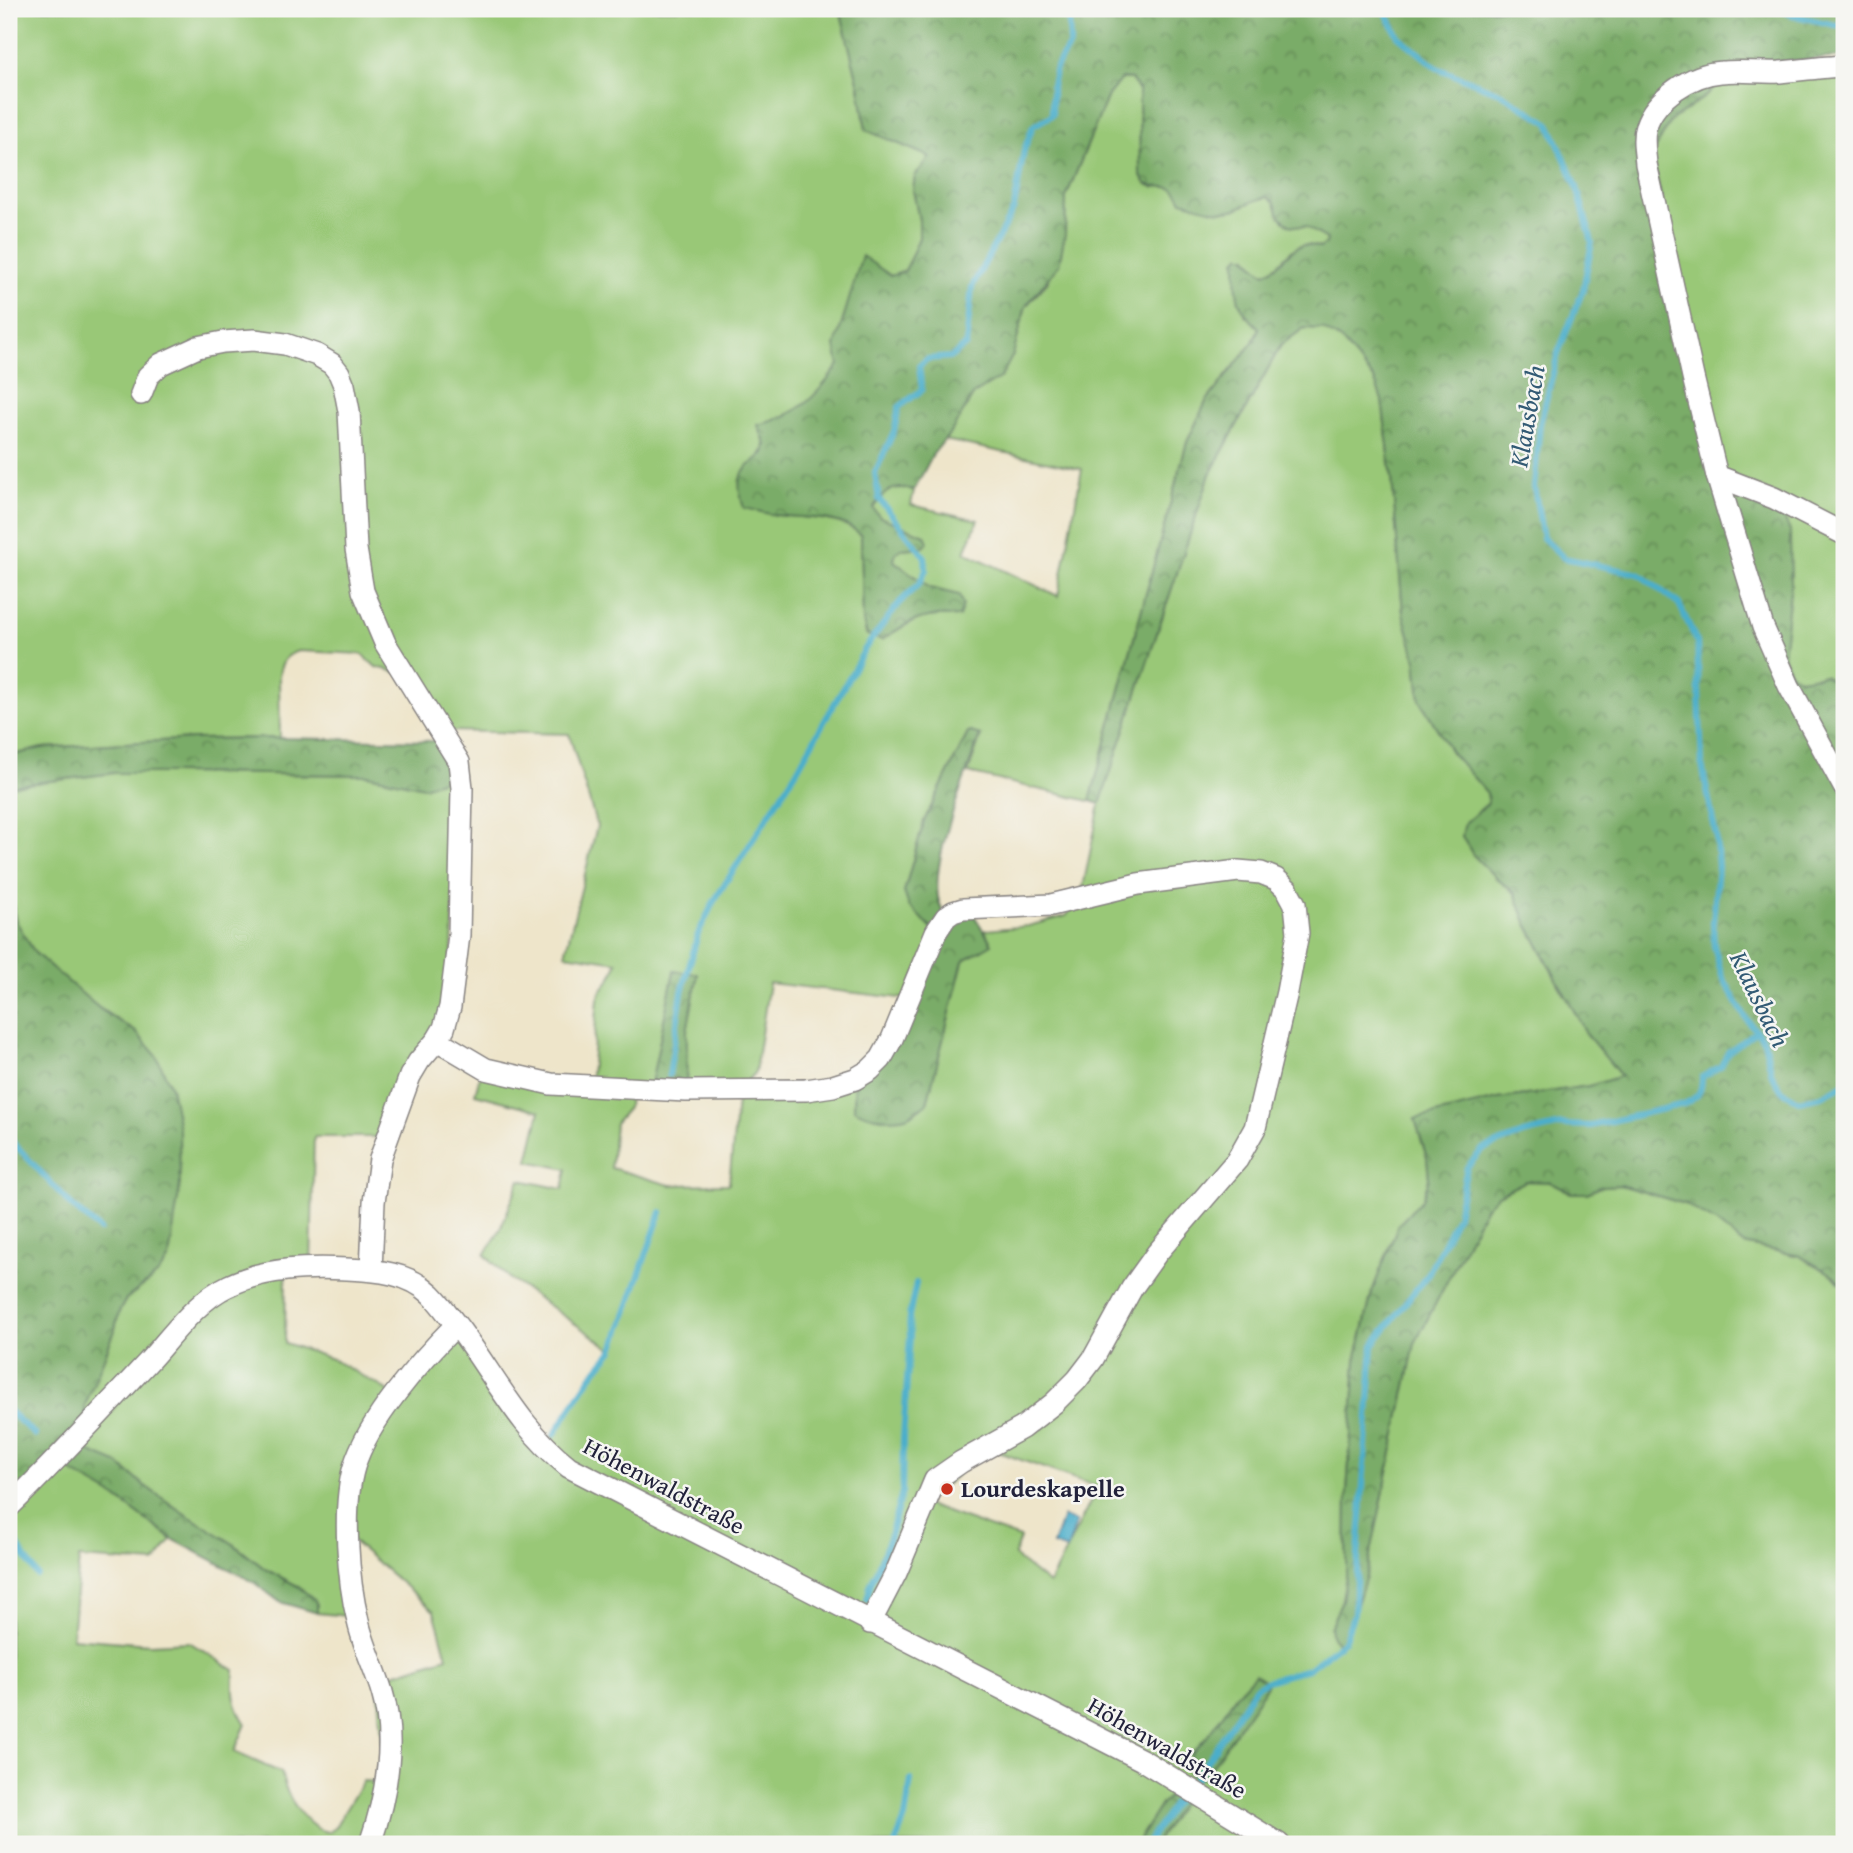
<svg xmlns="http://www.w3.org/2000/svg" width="1853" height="1853" font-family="'Gentium Book Plus',serif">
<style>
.grass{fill:#99c877;stroke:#5e7559;stroke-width:2;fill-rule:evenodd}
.forest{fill:url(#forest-crowns);stroke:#4e6752;stroke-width:2}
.water{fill:#4baeca;stroke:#366882;stroke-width:2}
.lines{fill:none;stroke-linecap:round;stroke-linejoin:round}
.stream{stroke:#4baeca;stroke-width:6}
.minor-casing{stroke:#888482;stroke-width:24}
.minor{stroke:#fff;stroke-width:21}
.poi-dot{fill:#c8321e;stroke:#f6f6f2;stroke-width:2.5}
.labels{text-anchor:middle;stroke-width:5;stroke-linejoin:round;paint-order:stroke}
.street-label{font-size:24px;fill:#22223b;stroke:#f6f6f2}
.poi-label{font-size:24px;font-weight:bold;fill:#22223b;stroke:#f6f6f2;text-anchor:start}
.water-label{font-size:26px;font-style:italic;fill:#325a74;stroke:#f6f6f2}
</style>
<defs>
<pattern id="forest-crowns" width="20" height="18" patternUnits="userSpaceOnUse" patternTransform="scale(1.75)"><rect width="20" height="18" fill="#7aac68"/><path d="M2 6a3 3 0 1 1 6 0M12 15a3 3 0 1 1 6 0" fill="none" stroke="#648c57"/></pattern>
</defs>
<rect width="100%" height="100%" fill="#f6f6f2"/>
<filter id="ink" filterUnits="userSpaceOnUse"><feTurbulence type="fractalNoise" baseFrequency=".0143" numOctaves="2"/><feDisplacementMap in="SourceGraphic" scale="14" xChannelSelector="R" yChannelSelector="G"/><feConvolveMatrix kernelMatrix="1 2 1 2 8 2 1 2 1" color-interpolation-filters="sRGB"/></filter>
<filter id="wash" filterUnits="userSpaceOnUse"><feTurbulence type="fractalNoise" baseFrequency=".00686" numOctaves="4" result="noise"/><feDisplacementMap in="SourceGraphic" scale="28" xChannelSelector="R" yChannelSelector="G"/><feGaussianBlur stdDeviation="1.57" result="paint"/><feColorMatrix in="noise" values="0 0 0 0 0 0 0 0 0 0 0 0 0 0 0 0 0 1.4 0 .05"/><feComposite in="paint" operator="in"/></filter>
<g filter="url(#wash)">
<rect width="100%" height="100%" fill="#eee5ca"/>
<!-- grass -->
<g class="grass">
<path d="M9 9H840L859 86 866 130 931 157 915 176 913 190 919 220V238L905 271 891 276 862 257 839 365 813 399 799 410 777 421 758 425C762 436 770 448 759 457L775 515C800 518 843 516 861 535L863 621 866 634 882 640C909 621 926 612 959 617L958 595 930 588 894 561 895 553 901 549 924 547 925 535 879 517 873 508C885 491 892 484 914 490L911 505 978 520 965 552 1058 596 1082 469 945 440 974 394 1001 376 1026 306 1048 282 1065 234 1066 197 1108 95 1121 79H1131L1139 91 1140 174 1153 187 1167 185 1234 210 1255 199 1268 197 1275 203 1279 215 1289 225 1306 227 1327 239 1326 244 1320 248C1290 236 1289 263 1265 273L1259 271 1248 257 1245 315 1259 327 1253 342 1206 402 1187 442 1090 801 968 773 981 736 971 732 968 733 924 821 904 892 909 906 936 932 908 999 769 983 755 1072 739 1090 855 1079 854 1109 927 1103 963 961 991 944 985 930 1028 926 1066 916 1081 897 1100 804 1210 474 1281 345 1304 328 1323 329 1342 341 1374 379 1382 400 1392 478 1403 613 1416 660 1420 700 1451 752 1487 792 1489 803 1465 823 1462 836 1473 855 1496 878 1515 893 1526 922 1561 989 1621 1077 1589 1086 1498 1099 1415 1119 1427 1158 1429 1179 1422 1200 1398 1225 1372 1292 1356 1361 1347 1492 1346 1576 1342 1600 1330 1628 1344 1641 1366 1576 1415 1343 1485 1208 1498 1195 1526 1181 1550 1182 1571 1193H1587L1603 1186 1620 1185 1685 1204 1717 1223 1743 1244 1799 1256 1833 1275 1844 1288V1844H1155L1181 1802 1162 1803 1136 1844H9V1506L54 1461 114 1496 172 1539 155 1563 79 1558 72 1638 150 1644 189 1642 234 1670C233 1694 233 1704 246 1724L234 1752 282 1773C284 1794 307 1831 330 1832L335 1827 363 1781 385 1782 378 1679 447 1657 434 1611 348 1537 357 1617 317 1613V1605L296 1585 265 1569 232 1543 182 1512 145 1486 117 1463 71 1444 86 1429 85 1405 114 1333 119 1312 126 1299 156 1275 136 1032C96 1007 32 966 16 920 2 881 8 826 12 785L114 773H170L368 775 424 787 459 762 450 1007 387 1137H314L311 1268 286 1270 285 1343 332 1359 396 1395 456 1325 545 1447 590 1378 613 1350 509 1278 485 1255 500 1230 520 1180 563 1189 567 1169 528 1161 540 1111 475 1094 479 1079 486 1069 590 1085 598 999C604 982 613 981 617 962L565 954 597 826 569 734 450 731 405 674 376 667 362 654 298 651C284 656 281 662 279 676L280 738 193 739 42 748 9 756ZM674 971 697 975 687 1031 686 1091H738L729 1184 670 1185 611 1168 615 1123 628 1108 629 1088 650 1089ZM987 1448 1098 1487 1049 1584 1014 1556 1020 1538 924 1504ZM1268 1683 1263 1692 1204 1777 1191 1754 1206 1738Z"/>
<path d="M1842 72 1844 86V526L1721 470 1652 155 1670 121 1706 96 1720 82Z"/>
<path d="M1778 506 1844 541V697L1838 685 1824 675 1799 679 1791 674 1783 656 1791 582Z"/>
</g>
<!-- forest -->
<g class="forest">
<path d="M840 9H1844V86L1842 84V57L1773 62 1720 81 1706 96 1670 121 1652 155 1706 463 1778 506 1790 531 1791 582 1783 656 1791 674 1800 679 1824 675 1838 685 1844 697V1288L1833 1275 1800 1256 1743 1244 1717 1223 1685 1204 1620 1185 1603 1186 1587 1193H1571L1550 1182 1526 1181 1498 1195 1485 1208 1415 1343 1366 1576 1350 1627 1344 1641 1339 1645 1332 1637 1330 1628 1342 1600 1346 1576 1347 1492 1356 1361 1372 1292 1398 1225 1422 1200 1429 1179 1427 1158 1415 1119 1498 1099 1589 1086 1621 1076 1587 1035 1526 922 1515 893 1496 878 1473 855 1462 836 1465 823 1488 803 1487 793 1451 752 1420 700 1416 660 1403 613 1392 478 1382 400 1374 379 1342 341 1323 329 1304 328 1281 345 1210 474 1100 804 1090 801 1187 442 1206 402 1253 342 1259 328C1232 303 1237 294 1236 260L1241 255C1251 258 1255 269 1265 273 1289 263 1290 236 1320 248L1326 244 1327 239 1306 227 1289 225 1279 215 1275 203 1268 197C1256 199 1248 204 1236 209 1219 215 1200 206 1182 201 1172 179 1164 191 1146 184L1140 174 1139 91 1131 79H1121L1108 95 1066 197 1065 234 1059 265 1026 306 1013 355 1001 377 974 394 951 432 933 454 914 490C892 484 885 491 873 508L880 517 925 535 928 542 924 547 901 549 895 553 894 561 930 588 959 595 963 605 959 617C926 612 909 621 882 640L867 635 863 621 861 535C841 514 803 519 777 515 766 514 755 510 744 508 733 476 741 472 764 453L766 445 758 425C799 415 815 398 839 365L835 346 862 256 891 276 905 271 919 238V220L913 190 915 176 930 157 866 130 859 86Z"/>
<path d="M971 732 980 735C966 776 932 856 938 897 939 904 943 911 946 917L970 909 992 944 963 961 927 1103C921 1107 915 1113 908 1116 893 1122 868 1117 854 1109L855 1079 870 1070 936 933 909 906 904 892 924 821 968 733Z"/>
<path d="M442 735 459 762 443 780 424 787 368 775 170 773H114L12 786 9 821V756L42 748 193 739 280 738 432 741Z"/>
<path d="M9 887 16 921 35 953 100 1009 136 1032 156 1055 171 1087 179 1128 180 1186 169 1258 157 1275 126 1299 119 1312 114 1333 85 1405 86 1429 71 1444 117 1463 145 1486 182 1512 232 1543 265 1569 296 1585 314 1599 317 1605V1613L280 1602 252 1581 172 1539 114 1496 54 1462 9 1506Z"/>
<path d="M674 971 698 974 687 1031 686 1091 650 1089Z"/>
<path d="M1255 1674 1268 1683 1263 1692 1204 1778 1195 1779 1187 1771 1191 1754 1206 1738 1239 1691Z"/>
<path d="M1172 1793 1180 1795 1182 1802 1155 1844H1136L1162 1803Z"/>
</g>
<!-- water -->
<path class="water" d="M1063 1517 1076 1522 1067 1550 1053 1545Z"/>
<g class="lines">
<!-- stream -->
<g class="stream">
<path d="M1384 9 1398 36 1437 68 1500 93 1549 123 1577 187 1592 242 1583 290 1558 353 1540 424 1534 487 1543 538 1564 558 1639 574 1679 604 1697 642 1702 765 1716 836 1718 867 1713 922 1714 946 1722 976 1745 1017 1764 1041 1772 1075 1782 1091 1799 1101 1822 1096 1844 1084"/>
<path d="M1781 9 1791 15 1844 27"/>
<path d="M669 1075 682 992 698 934 714 901 796 772 866 647 900 602 919 584 926 570 925 557 879 499 875 473 894 431 899 407 922 390 919 366 927 359 951 357 966 345 972 287 1014 208 1024 150 1033 126 1052 115V85L1056 67 1070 44 1069 20 1065 9"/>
<path d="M9 1138 72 1206 100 1230"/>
<path d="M9 1411 35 1435"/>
<path d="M554 1435 590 1378 613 1350 661 1212"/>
<path d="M9 1523 18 1546 37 1575"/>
<path d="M867 1600 870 1586 889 1540 902 1492 903 1438 910 1337 909 1316 916 1283"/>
<path d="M1195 1779 1255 1688 1267 1681 1308 1669 1344 1641 1354 1613 1373 1345 1428 1274 1457 1216 1467 1167 1483 1149 1523 1134 1561 1125 1591 1126 1684 1104C1698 1097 1702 1093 1702 1077L1721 1066 1728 1052 1756 1031"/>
<path d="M895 1844 905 1818 911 1780"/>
<path d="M1146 1844 1182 1792"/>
</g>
</g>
</g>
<g filter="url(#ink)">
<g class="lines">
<!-- minor casing -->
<g class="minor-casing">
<g id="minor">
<path d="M1844 66C1823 67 1801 70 1780 72 1760 73 1740 70 1721 72 1692 74 1655 98 1646 126 1642 138 1645 151 1646 164L1693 377 1717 476 1763 627 1789 686 1844 787"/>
<path d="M141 394 148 376 161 364 198 347 223 342 254 340 285 344 317 355 332 364 339 373 344 385 349 411 356 549 363 591 385 643 459 762 462 788 459 935 450 1007 444 1028 437 1040 419 1061 410 1076 380 1159 374 1202 371 1270"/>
<path d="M1717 476 1774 498 1844 534"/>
<path d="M437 1040 486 1069 551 1084 686 1091 806 1090 833 1086 855 1079 870 1070 881 1059 892 1039 936 932 946 917 953 912 963 909 1051 905 1138 884 1238 871 1261 873 1276 879 1287 889 1295 904 1298 933 1287 992 1255 1128 1237 1160 1157 1253 1132 1288 1093 1359 1077 1380 1054 1403 1022 1428 961 1462 935 1480 896 1573 870 1623"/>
<path d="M9 1507C57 1460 102 1411 148 1362 172 1336 196 1301 228 1286 264 1268 308 1267 347 1269 377 1270 409 1273 431 1294 441 1304 449 1316 458 1327 495 1376 519 1428 569 1467L1142 1760 1279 1844"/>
<path d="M370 1844C386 1797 397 1741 382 1692 375 1668 363 1645 358 1621 348 1581 342 1507 354 1467 367 1421 422 1359 456 1325"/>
</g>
</g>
<!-- minor -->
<use href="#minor" class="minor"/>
</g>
</g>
<!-- markers -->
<circle class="poi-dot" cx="947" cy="1489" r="7"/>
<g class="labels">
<!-- street labels -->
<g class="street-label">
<text transform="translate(664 1486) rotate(28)" y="8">Höhenwaldstraße</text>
<text transform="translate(1167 1748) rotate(30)" y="8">Höhenwaldstraße</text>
</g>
<!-- poi labels -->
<g class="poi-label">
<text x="961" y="1497">Lourdeskapelle</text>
</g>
<!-- water labels -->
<g class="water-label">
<text transform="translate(1527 416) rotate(-80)" y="9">Klausbach</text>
<text transform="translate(1760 999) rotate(64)" y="9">Klausbach</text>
</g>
</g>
<!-- margin -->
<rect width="1853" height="1853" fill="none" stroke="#f6f6f2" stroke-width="35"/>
</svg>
